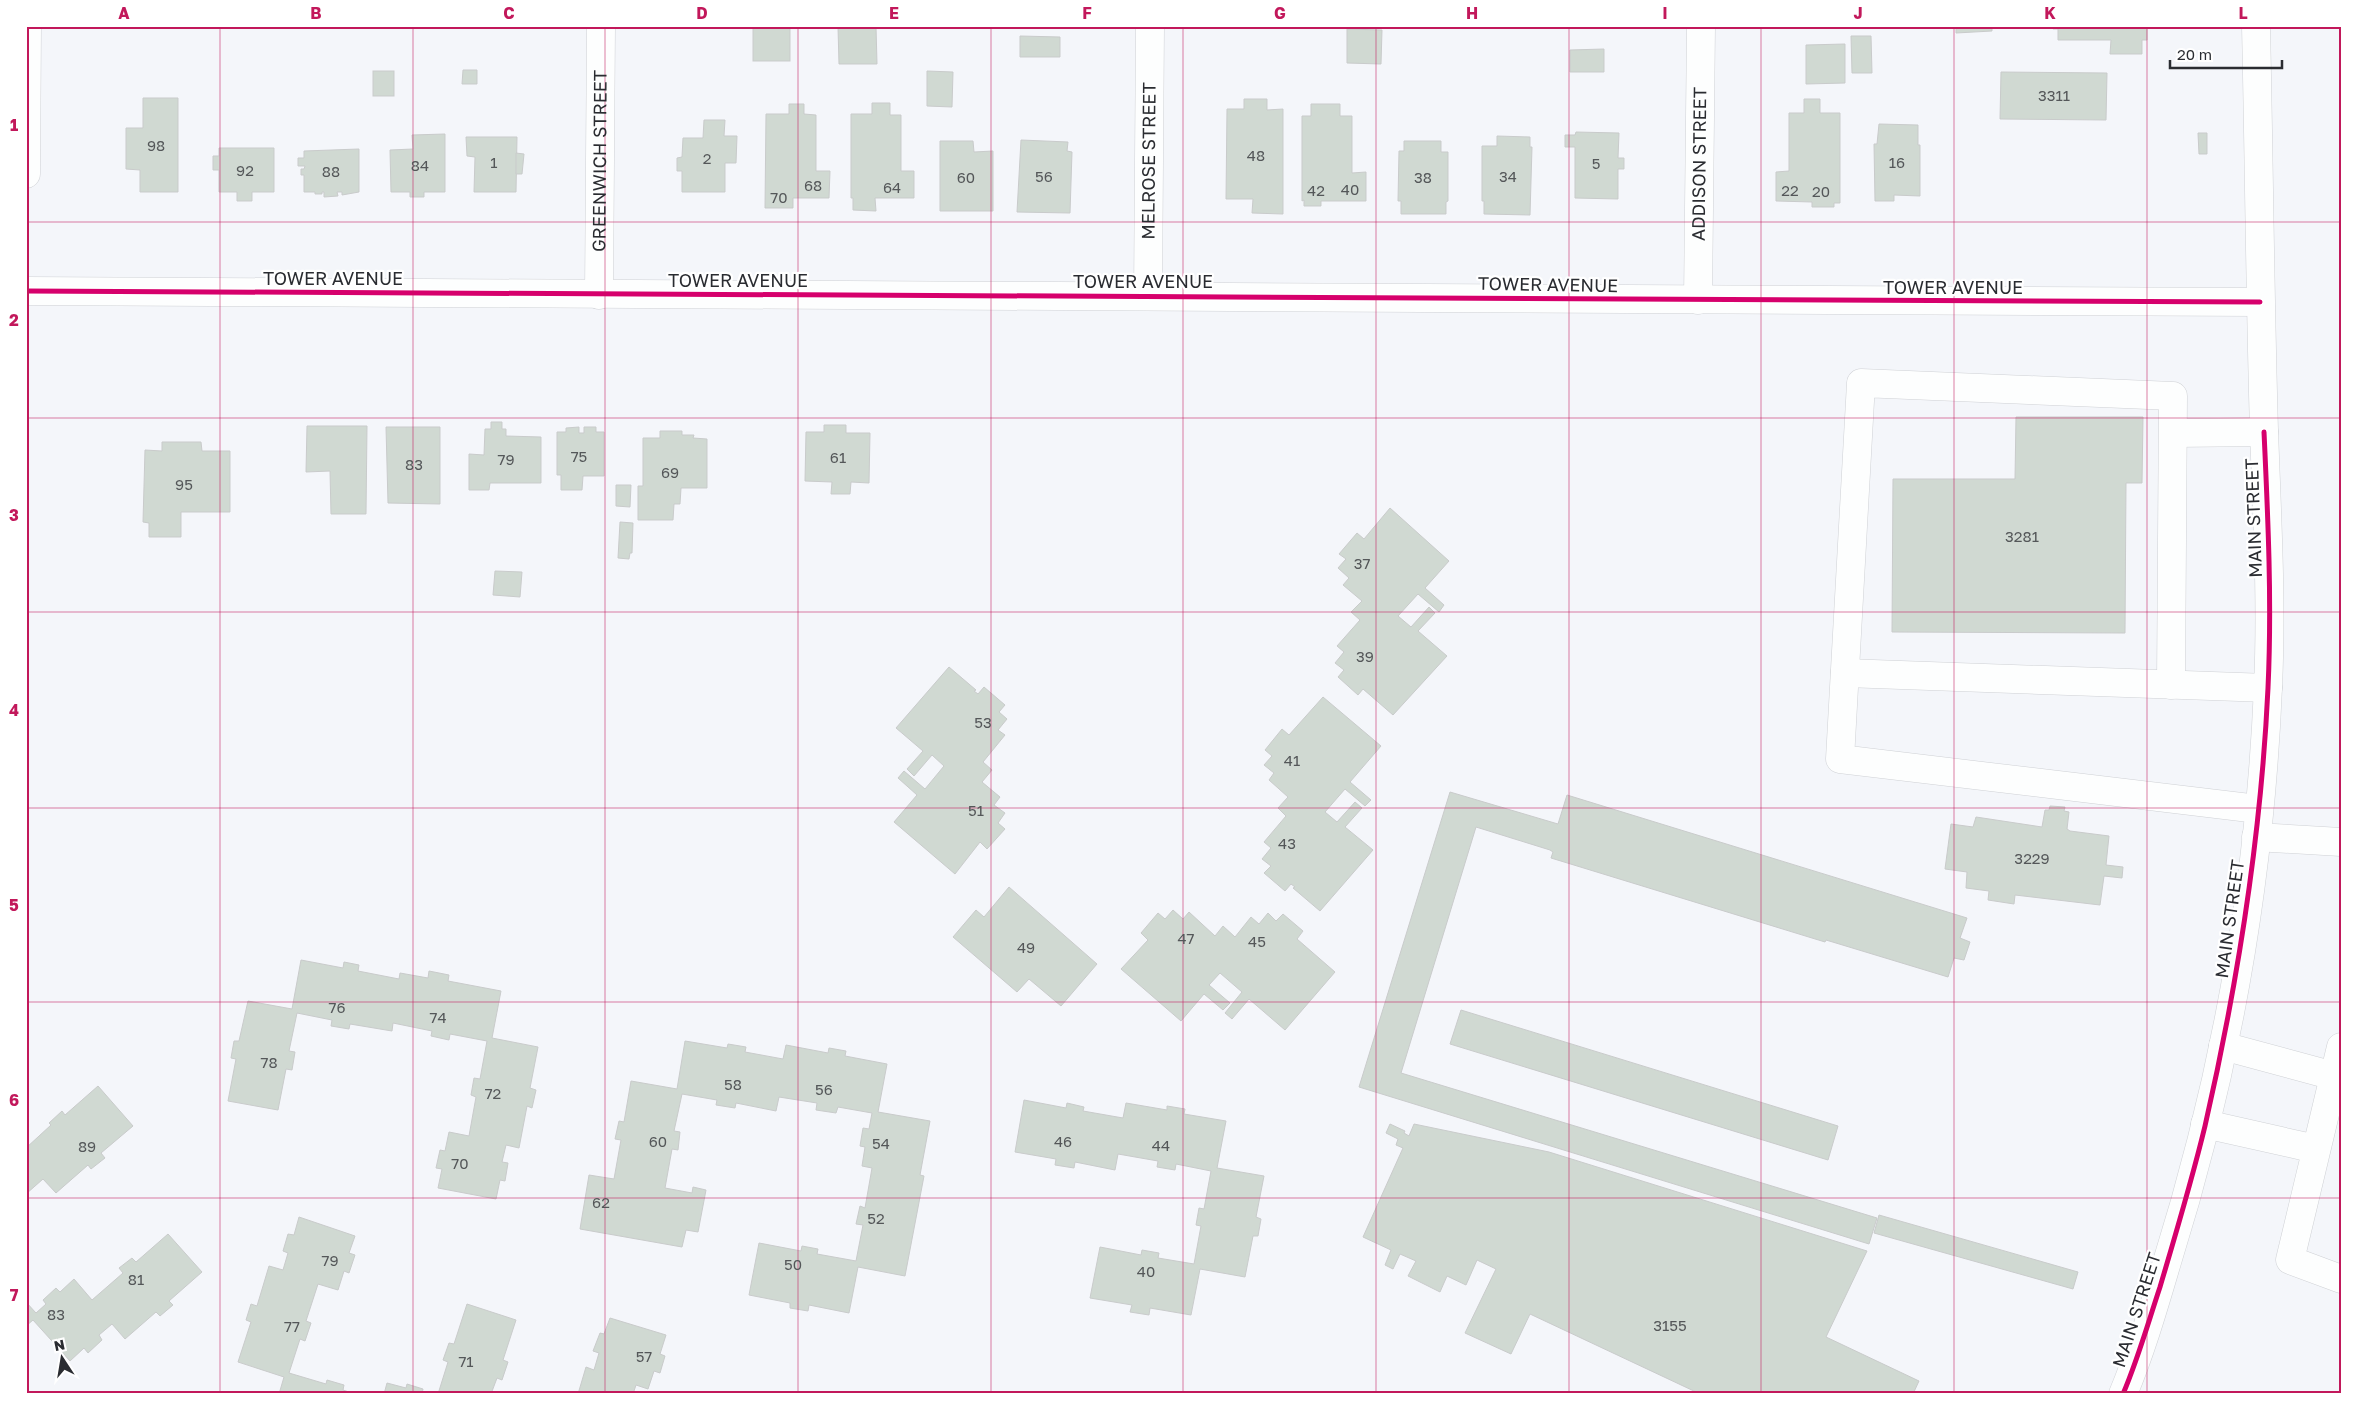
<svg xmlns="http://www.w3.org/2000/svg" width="2367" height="1420" font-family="'Golos Text',sans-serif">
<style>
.building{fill:#d0d9d2;stroke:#c9cbcb}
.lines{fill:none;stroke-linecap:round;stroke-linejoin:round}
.minor-casing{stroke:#cfd1d5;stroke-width:29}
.major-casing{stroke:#cfd1d5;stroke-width:29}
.minor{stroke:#fdfefe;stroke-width:28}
.major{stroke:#fdfefe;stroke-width:28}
.cycleway-casing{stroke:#fff;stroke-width:8}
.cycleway{stroke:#d6006c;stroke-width:5}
.grid{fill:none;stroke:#c2185b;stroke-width:1;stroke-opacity:0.55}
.labels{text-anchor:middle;stroke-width:4.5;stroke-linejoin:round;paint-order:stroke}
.number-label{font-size:15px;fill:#545759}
.street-label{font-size:18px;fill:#2a2c31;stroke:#fff}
.neatline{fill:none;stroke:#c2185b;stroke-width:2}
.grid-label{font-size:16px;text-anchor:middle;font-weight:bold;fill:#c2185b}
</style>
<rect width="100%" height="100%" fill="#f4f6fa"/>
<!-- building -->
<g class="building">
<rect x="753" y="26" width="37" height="35"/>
<path d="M1956 26H1992V31L1956 33Z"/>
<path d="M2053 26H2147V40H2142V54H2110L2111 40H2058V29H2053Z"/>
<path d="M838 27H876L877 64H839Z"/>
<path d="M1347 29 1382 30 1381 64 1347 63Z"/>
<path d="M1020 36 1060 37V57H1020Z"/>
<path d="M1851 36H1871L1872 73H1852Z"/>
<path d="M1845 44V83L1806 84V45Z"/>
<path d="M1604 49V72H1570V50Z"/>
<path d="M463 70H477V84H462Z"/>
<rect x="373" y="71" width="21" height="25"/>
<path d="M927 71 953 72 952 107 927 106Z"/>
<path d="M2001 72 2107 73 2106 120 2000 119Z"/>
<path d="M143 98H178V192H140V170L126 169V128H143Z"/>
<path d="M1244 99H1267V110L1283 109V214L1252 213 1253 199H1226L1227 109H1244Z"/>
<path d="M1804 99H1820V113H1840V203H1834V207H1812V202L1776 201V172L1789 171V113H1804Z"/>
<path d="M872 103H890V115H901V171H914V198H875L876 211 853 210V198H851V114H872Z"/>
<path d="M789 104H804V114L816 115V171H830L829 198H793V208H765L766 114H789Z"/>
<path d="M1311 104H1340V116H1352V173L1366 172V201H1321V206H1304V200L1302 201V116H1311Z"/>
<path d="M704 120H725L724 136H737L736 163H725V192H682V171H677V158L682 157 683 138H703Z"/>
<path d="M1879 124 1918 125V145H1920V196L1894 195V201H1875L1874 144H1877Z"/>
<path d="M1576 132 1619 133 1618 158H1624V169H1618V199L1575 198V147H1565V135H1575Z"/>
<path d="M2198 133H2207V154H2199Z"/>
<path d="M445 134V192H424V197H410V192H391L390 150 413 149 412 135Z"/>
<path d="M1497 136 1530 137V147H1532L1530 215 1484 214V201H1482V146H1497Z"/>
<path d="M466 137H517L516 192H474L475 157 467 156Z"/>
<path d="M1021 140 1068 142 1067 151 1072 152 1070 213 1017 212Z"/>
<path d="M940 141H973L974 152 993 151V211H940Z"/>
<path d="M1404 141H1441V152H1448V201L1446 202V214H1401V201H1398L1399 151H1404Z"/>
<path d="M219 148H274V192H252V201H237V192H219V170H213V156H219Z"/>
<path d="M359 149V192L342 195V192H337L338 196 324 197V192H322V194H315V192H304V175H301V169H304L305 166H298V158H304V151Z"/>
<path d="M516 153 524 154 522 174H516Z"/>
<path d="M2016 417H2143L2142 483H2126L2125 633 1892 632 1893 479H2015Z"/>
<path d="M491 422H502V429H506V436L541 437V483H490L489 490H469V454L484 455 485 429H491Z"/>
<path d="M824 425H846V433H870L869 483 851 482 850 494H831L832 482 805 481 806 432H824Z"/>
<path d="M307 426H367L366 514H331L330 471 306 472Z"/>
<path d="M386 427H440V504L388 503Z"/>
<path d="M579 427V433H584V427H596V432H604V476H583L582 490H561V475H557V432H566V428Z"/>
<path d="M660 431H682V435H694L693 438 707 439V488H681L680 504H674L673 520H638V486H643V438H660Z"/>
<path d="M162 442H201L202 451H230V512H181V537H149V523L143 522 145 450 162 451Z"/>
<path d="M616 485H631L630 507 616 506Z"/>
<path d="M1390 508 1449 561 1425 588 1444 605 1439 612 1418 594 1398 616 1411 627 1429 607 1435 613 1418 631 1447 656 1393 715 1363 689 1358 695 1338 677 1344 670 1335 663 1344 652 1337 646 1360 620 1351 612 1362 601 1343 585 1349 578 1338 568 1346 559 1339 554 1357 533 1364 539Z"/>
<path d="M620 522 633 523 632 553H630L629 559 618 558Z"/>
<path d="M495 571 522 572 520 597 493 595Z"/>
<path d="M949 667 976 690 974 691 978 694 984 687 1005 705 999 712 1007 719 998 730 1005 735 983 762 992 770 982 782 1000 797 994 805 1005 813 998 823 1005 829 987 849 980 842 955 874 894 822 917 795 898 778 904 771 925 789 944 766 932 755 914 776 907 769 923 751 896 728Z"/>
<path d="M1323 697 1381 746 1350 782 1371 800 1365 806 1345 789 1325 812 1337 822 1355 802 1362 808 1345 827 1373 850 1320 911 1293 888 1295 887 1291 884 1285 891 1264 873 1271 866 1262 859 1271 848 1264 842 1286 816 1278 808 1288 797 1269 780 1274 773 1264 765 1272 756 1265 750 1282 729 1289 735Z"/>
<path d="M1450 792 1558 824 1567 795 1967 918 1960 938 1970 942 1964 960 1954 958 1948 977 1826 940 1825 942 1551 858 1553 852 1550 850 1476 827 1401 1073 1877 1218 1869 1244 1359 1087Z"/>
<path d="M2050 806 2065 807 2064 811 2069 812 2067 829 2070 831 2109 836 2106 865 2123 867 2122 878 2104 876 2100 905 2015 895 2014 904 1988 900 1989 891 1966 888 1967 872 1945 869 1951 824 1973 827 1976 817 2042 827 2045 810H2049Z"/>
<path d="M1009 887 1097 964 1061 1006 1029 979 1017 992 953 937 976 910 984 917Z"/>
<path d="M1173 910 1183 919 1189 912 1215 936 1223 926 1235 937 1251 917 1259 924 1268 913 1276 921 1283 914 1303 931 1297 939 1335 972 1285 1030 1249 999 1232 1019 1225 1013 1242 992 1220 973 1209 985 1230 1003 1223 1010 1204 994 1181 1021 1121 969 1148 940 1141 933 1158 913 1165 919Z"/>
<path d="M301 960 343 968 344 962 359 965 358 971 399 979 400 973 428 978 429 971 449 975 448 981 501 991 492 1038 538 1047 530 1088 536 1090 532 1108 527 1106 519 1148 506 1145 502 1162 508 1163 505 1181 500 1180 496 1199 438 1188 442 1169 436 1168 440 1150 445 1151 449 1132 469 1136 476 1097 471 1095 474 1078 480 1079 487 1041 450 1034 449 1040 431 1036 432 1031 393 1023 392 1031 350 1024 349 1029 331 1026 332 1020 297 1013 289 1051 295 1052 292 1070 286 1069 278 1110 228 1101 236 1059 231 1058 234 1041H239L248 1001 292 1009Z"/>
<path d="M1461 1010 1838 1126 1828 1160 1450 1044Z"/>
<path d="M685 1041 727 1048 728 1044 746 1047 745 1052 783 1059 786 1045 828 1053 829 1048 846 1051 845 1056 887 1064 878 1112 930 1121 920 1175 924 1176 905 1276 858 1267 849 1313 809 1305 808 1311 790 1308V1303L749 1295 759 1243 801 1251 802 1246 818 1249 817 1254 856 1261 863 1225 856 1224 860 1206 865 1208 872 1168 862 1166 865 1147 860 1146 863 1128 869 1129 872 1113 838 1107 836 1113 816 1110 817 1103 779 1097 776 1111 736 1103 735 1108 716 1105 717 1100 682 1094 674 1131 680 1132 678 1150 672 1149 665 1188 692 1193 693 1187 706 1190 698 1232 686 1230 682 1247 580 1229 589 1175 614 1179 621 1140 615 1139 619 1121 624 1122 631 1081 677 1089Z"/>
<path d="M98 1086 133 1126 101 1153 105 1158 91 1169 88 1165 56 1193 43 1179 26 1194V1148L51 1125 49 1123 62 1111 65 1115Z"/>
<path d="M1024 1100 1066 1108 1067 1103 1084 1107 1083 1111 1123 1118 1126 1103 1167 1110V1106L1185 1109 1184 1114 1226 1121 1217 1168 1264 1176 1256 1217 1261 1219 1258 1236H1253L1245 1277 1200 1269 1191 1315 1150 1308 1149 1315 1130 1312 1132 1305 1090 1298 1100 1247 1141 1255 1142 1250 1159 1253 1158 1258 1194 1264 1201 1226 1196 1225 1199 1208 1204 1209 1211 1171 1176 1164 1175 1170 1157 1167 1158 1161 1118 1154 1115 1170 1075 1162 1074 1168 1055 1165 1056 1159 1015 1152Z"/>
<path d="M1390 1124 1405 1131 1404 1133 1409 1136 1414 1124 1549 1152 1867 1251 1826 1337 1919 1381 1913 1394H1695L1696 1392 1530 1314 1511 1354 1465 1333 1496 1269 1477 1260 1466 1285 1447 1276 1440 1292 1408 1276 1416 1261 1400 1254 1393 1269 1385 1265 1391 1250 1363 1237 1403 1148 1396 1145 1398 1139 1386 1133Z"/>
<path d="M1879 1215 2078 1272 2073 1289 1874 1233Z"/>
<path d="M299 1217 355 1236 349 1253 355 1255 349 1273 344 1271 338 1290 318 1284 306 1321 311 1323 305 1341 300 1339 289 1373 326 1384 327 1380 344 1385 343 1390 355 1394H279L284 1377 238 1362 251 1322 246 1320 251 1304 257 1306 269 1266 283 1270 288 1253 283 1251 288 1234 294 1235Z"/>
<path d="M168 1234 202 1272 169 1301 173 1305 160 1316 156 1312 125 1339 112 1324 99 1335 102 1340 88 1353 84 1348 70 1361 33 1320 26 1326V1302L36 1313 46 1304 43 1300 56 1288 60 1292 74 1279 92 1300 123 1273 119 1268 132 1258 136 1262Z"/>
<path d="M467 1304 516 1320 503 1360 508 1362 502 1380 497 1378 491 1394H438L448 1362 443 1360 449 1343 454 1344Z"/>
<path d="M610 1318 666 1335 660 1354 665 1356 660 1373 654 1371 648 1389 636 1385 633 1394H578L586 1367 594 1370 599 1353 593 1351 600 1333 604 1334Z"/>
<path d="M387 1383 406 1388 407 1384 423 1389 422 1394H384Z"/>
</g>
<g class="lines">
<!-- minor casing -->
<g class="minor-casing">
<g id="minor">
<path d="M26 174 27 26"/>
<path id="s1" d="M599 295 601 26"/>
<path id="s2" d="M1148 296 1150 26"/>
<path id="s3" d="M1698 300 1701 26"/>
<path d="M2174 433 2264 432"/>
<path d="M1845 673 2268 688"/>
<path d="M2171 685 2173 396 1861 383 1840 759 2258 809"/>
<path d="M2256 837 2341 842"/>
<path d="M2223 1046 2334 1076"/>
<path d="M2341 1047 2290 1260 2341 1279"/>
<path d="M2205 1124 2316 1149"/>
</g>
</g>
<!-- major casing -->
<g class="major-casing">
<g id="major">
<path d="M26 291 2260 302"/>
<path d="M2123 1394C2141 1351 2154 1306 2167 1262 2225 1077 2260 882 2268 687 2272 601 2267 516 2264 430 2260 295 2259 161 2256 26"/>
</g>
</g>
<!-- minor -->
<use href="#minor" class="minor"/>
<!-- major -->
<use href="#major" class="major"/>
<!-- cycleway casing -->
<g class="cycleway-casing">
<g id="cycleway">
<path d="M26 291 2260 302"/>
<path d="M2123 1394C2138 1359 2148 1323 2160 1287 2176 1233 2192 1180 2205 1126 2238 982 2261 836 2268 688 2272 603 2268 518 2264 432"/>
</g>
</g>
<!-- cycleway -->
<use href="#cycleway" class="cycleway"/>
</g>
<!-- grid -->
<path class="grid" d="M220 26V1394M413 26V1394M605 26V1394M798 26V1394M991 26V1394M1183 26V1394M1376 26V1394M1569 26V1394M1761 26V1394M1954 26V1394M2147 26V1394M26 222H2341M26 418H2341M26 612H2341M26 808H2341M26 1002H2341M26 1198H2341"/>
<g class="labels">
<!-- number labels -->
<g class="number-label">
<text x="2054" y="101">3311</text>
<text x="156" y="151">98</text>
<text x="1256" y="161">48</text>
<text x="707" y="164">2</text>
<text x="494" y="168">1</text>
<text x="1897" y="168">16</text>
<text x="1596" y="169">5</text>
<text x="420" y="171">84</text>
<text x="245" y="176">92</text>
<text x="331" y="177">88</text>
<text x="1044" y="182">56</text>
<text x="1508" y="182">34</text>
<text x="966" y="183">60</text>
<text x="1423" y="183">38</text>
<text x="813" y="191">68</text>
<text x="892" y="193">64</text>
<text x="1350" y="195">40</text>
<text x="1316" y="196">42</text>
<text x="1790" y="196">22</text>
<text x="1821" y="197">20</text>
<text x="779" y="203">70</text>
<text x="579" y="462">75</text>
<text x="838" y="463">61</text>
<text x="506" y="465">79</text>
<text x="414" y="470">83</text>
<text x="670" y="478">69</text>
<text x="184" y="490">95</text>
<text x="2022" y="542">3281</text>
<text x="1362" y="569">37</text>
<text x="1365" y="662">39</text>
<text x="983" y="728">53</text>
<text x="1292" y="766">41</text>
<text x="976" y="816">51</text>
<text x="1287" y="849">43</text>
<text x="2032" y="864">3229</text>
<text x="1186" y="944">47</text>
<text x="1257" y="947">45</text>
<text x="1026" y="953">49</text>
<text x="337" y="1013">76</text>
<text x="438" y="1023">74</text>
<text x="269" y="1068">78</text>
<text x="733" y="1090">58</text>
<text x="824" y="1095">56</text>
<text x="493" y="1099">72</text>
<text x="658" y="1147">60</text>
<text x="1063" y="1147">46</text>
<text x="881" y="1149">54</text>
<text x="1161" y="1151">44</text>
<text x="87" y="1152">89</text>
<text x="460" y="1169">70</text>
<text x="601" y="1208">62</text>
<text x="876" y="1224">52</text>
<text x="330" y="1266">79</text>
<text x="793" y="1270">50</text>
<text x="1146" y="1277">40</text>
<text x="136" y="1285">81</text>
<text x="56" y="1320">83</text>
<text x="1670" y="1331">3155</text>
<text x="292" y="1332">77</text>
<text x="644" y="1362">57</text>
<text x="466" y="1367">71</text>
</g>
<!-- street labels -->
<g class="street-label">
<text dy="6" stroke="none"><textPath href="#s1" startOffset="134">GREENWICH STREET</textPath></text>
<text dy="6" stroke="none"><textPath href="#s2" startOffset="135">MELROSE STREET</textPath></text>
<text dy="6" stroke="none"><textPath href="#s3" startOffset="136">ADDISON STREET</textPath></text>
<text x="333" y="285">TOWER AVENUE</text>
<text x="738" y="287">TOWER AVENUE</text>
<text x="1143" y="288">TOWER AVENUE</text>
<text transform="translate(1548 285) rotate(1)" y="6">TOWER AVENUE</text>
<text x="1953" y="294">TOWER AVENUE</text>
<text transform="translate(2254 518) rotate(-92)" y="6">MAIN STREET</text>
<text transform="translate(2230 919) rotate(-82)" y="6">MAIN STREET</text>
<text transform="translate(2137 1310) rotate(-72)" y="6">MAIN STREET</text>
</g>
</g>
<!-- border -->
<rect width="2367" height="1420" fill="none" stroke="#ffffff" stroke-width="55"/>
<!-- north arrow -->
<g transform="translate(62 1358) rotate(348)" stroke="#ffffff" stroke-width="4" paint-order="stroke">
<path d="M0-4L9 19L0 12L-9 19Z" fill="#2a2c31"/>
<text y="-8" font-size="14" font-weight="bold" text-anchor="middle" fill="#2a2c31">N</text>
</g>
<!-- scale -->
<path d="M2170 60v8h112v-8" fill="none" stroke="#2a2c31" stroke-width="2.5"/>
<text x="2177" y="60" font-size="15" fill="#2a2c31" stroke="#ffffff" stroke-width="4" paint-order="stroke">20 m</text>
<rect x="28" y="28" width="2312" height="1364" class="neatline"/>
<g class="grid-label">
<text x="124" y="19">A</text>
<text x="316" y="19">B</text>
<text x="509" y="19">C</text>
<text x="702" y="19">D</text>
<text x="894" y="19">E</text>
<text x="1087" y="19">F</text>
<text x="1280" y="19">G</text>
<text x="1472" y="19">H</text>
<text x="1665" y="19">I</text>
<text x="1858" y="19">J</text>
<text x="2050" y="19">K</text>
<text x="2243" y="19">L</text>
<text x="14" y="131">1</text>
<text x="14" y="326">2</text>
<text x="14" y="521">3</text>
<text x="14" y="716">4</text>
<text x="14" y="911">5</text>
<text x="14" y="1106">6</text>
<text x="14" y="1301">7</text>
</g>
</svg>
